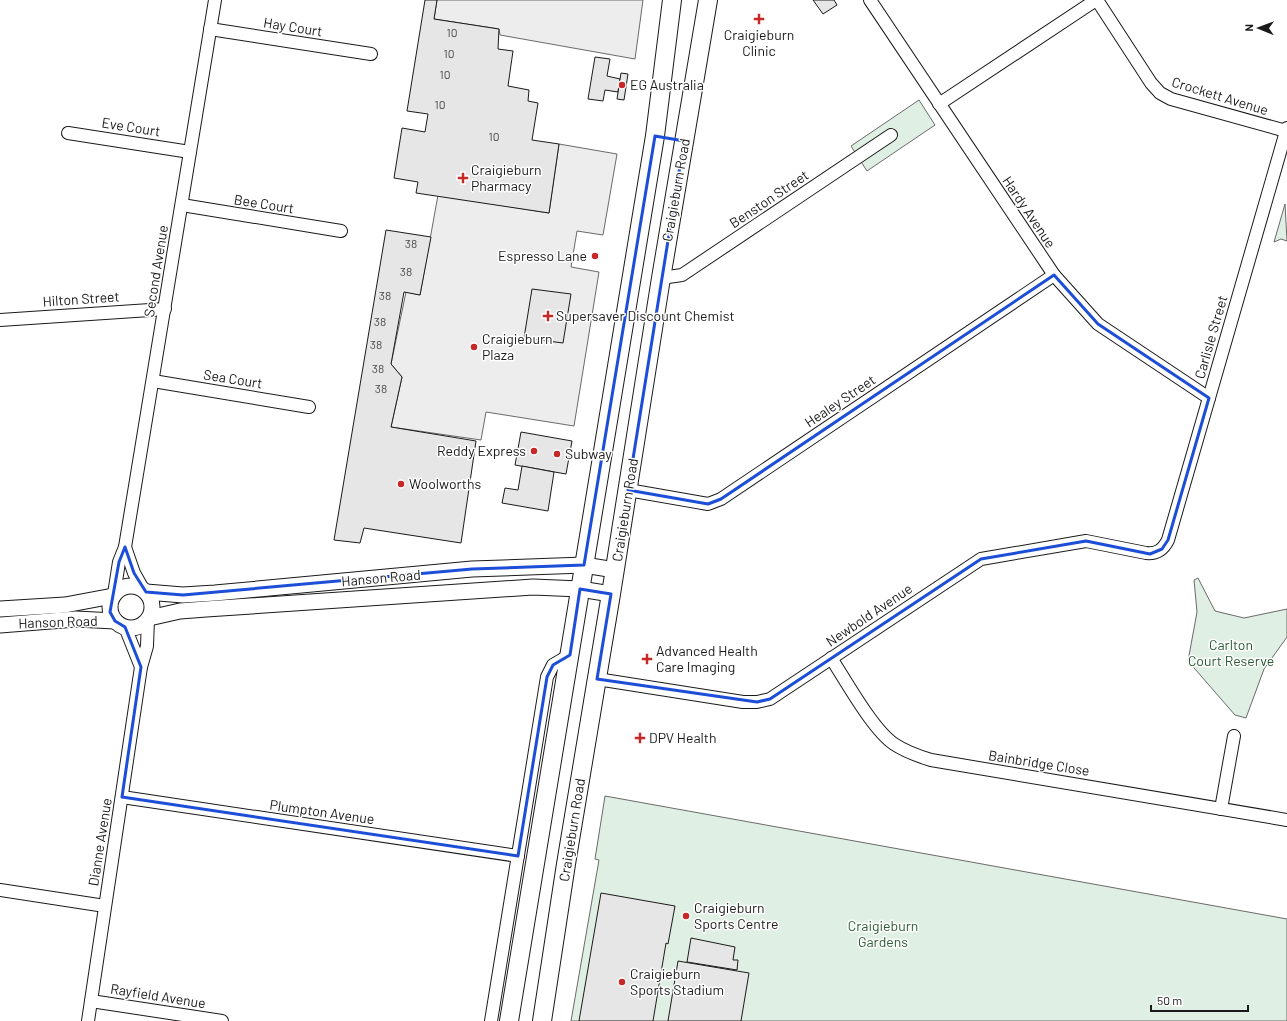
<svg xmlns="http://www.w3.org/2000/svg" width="1287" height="1021" font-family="Barlow,sans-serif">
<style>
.green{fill:#e0efe3;stroke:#6a6a6a}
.parking{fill:#ededed;stroke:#6a6a6a}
.building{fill:#e6e6e6;stroke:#1a1a1a}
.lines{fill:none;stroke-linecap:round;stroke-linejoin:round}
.minor-casing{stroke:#1a1a1a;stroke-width:14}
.tertiary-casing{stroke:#1a1a1a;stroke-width:17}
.primary-casing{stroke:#1a1a1a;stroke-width:20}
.minor{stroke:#fff;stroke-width:12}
.tertiary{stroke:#fff;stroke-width:15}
.primary{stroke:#fff;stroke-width:18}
.marked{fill:none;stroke:#1d4ed8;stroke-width:3;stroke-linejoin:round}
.poi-dot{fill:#c62828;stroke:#fff;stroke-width:1.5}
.labels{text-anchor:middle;stroke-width:3;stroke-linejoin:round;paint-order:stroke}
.number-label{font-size:12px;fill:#4d4d4d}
.street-label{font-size:14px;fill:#1a1a1a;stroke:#fff}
.poi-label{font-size:14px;fill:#1a1a1a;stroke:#fff;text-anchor:start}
.park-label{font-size:14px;fill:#2b5a34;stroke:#fff}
</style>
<rect width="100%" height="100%" fill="#fff"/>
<!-- green -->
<g class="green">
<path d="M919 100 935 125 867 171 851 146Z"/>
<path d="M1285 204 1287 241 1281 239 1274 242Z"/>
<path d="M1198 578 1215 611 1244 618 1287 609V637L1264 669 1246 718 1235 715 1188 661 1197 612 1194 580Z"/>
<path d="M605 796 1287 919V1021H571L599 860 595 859Z"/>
</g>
<!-- parking -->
<g class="parking">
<path d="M437 0H643L635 59 500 35 499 29 434 19Z"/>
<path d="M559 144 617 154 603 235 577 231 571 267 599 272 574 426 486 412 481 440 391 427 402 377 391 364 406 292 420 295 438 195 549 213Z"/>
</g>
<!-- building -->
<g class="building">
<path d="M425 0H437L434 19 499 29 498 49 513 51 508 86 529 90 528 101 538 103 532 140 559 144 549 213 416 193 418 182 394 178 402 128 425 132 428 114 407 111Z"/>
<path d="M813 0H834L837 5 823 14Z"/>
<path d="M595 57 610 59 607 76 620 79 618 92 605 90 603 101 588 99Z"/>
<path d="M621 73 628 74 624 100 617 99Z"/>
<path d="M386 230 431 237 420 295 404 292 391 364 402 377 391 427 476 441 461 543 364 528 360 543 334 540Z"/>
<path d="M532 289 571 294 563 343 524 338Z"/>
<path d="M521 432 572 441 566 474 515 465Z"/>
<path d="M522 466 554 472 548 511 502 503 505 488 518 490Z"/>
<path d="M601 893 675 906 668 944 666 943 653 1021H579Z"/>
<path d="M691 938 735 947 733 960H738L737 970 687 962Z"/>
<path d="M678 961 749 973 741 1021H668Z"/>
</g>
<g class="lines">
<!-- minor casing -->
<g class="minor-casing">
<g id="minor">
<path d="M870 0 1054 275 1098 324 1209 398"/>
<path d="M1097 0 1151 83 1160 93 1171 99 1286 131"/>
<path d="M210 29 371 54"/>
<path d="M939 104 1096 0"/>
<path d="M68 133 190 152"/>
<path d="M182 205 341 231"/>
<path d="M661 278 682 275 891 135"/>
<path d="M0 320 165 309"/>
<path d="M153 381 309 407"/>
<path d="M628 490 708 504 721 499 1054 275"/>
<path d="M125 547 134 573 143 589"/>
<path d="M114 594 119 562 125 547 215 0"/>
<path d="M125 627 141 667"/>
<path d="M831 658C846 681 873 730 894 744 906 752 918 756 931 760L1287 820"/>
<path d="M597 679 743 702H757L770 699 981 559 1086 541 1146 553C1157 554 1163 550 1168 540L1287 128"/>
<path d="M122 797 518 856"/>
<path d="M1221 809 1234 736"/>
<path d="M0 890 105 906"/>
<path d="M91 1001 222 1021"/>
<path d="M88 1021 141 667 147 646 148 619"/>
<path d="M491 1021 547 677 553 665 570 655"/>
</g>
</g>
<!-- tertiary casing -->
<g class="tertiary-casing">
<g id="tertiary">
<circle cx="131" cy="607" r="21"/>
<path d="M146 592 183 595 215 593 472 569 584 565 615 570"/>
<path d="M0 609 65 605 113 596"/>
<path d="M149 618 180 611 206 609 533 587 580 589 611 594"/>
<path d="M0 625 76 619 115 621"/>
</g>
</g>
<!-- primary casing -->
<g class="primary-casing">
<g id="primary">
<path d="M509 1021 655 136 672 0"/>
<path d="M542 1021 566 864 611 594 661 278 708 0"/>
</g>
</g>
<!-- minor -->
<use href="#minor" class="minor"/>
<!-- tertiary -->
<use href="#tertiary" class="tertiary"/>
<!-- primary -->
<use href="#primary" class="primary"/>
</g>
<!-- marked area -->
<path class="marked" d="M655 136 684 141 628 490 708 504 721 499 1054 275 1098 324 1209 398 1168 540 1162 549 1150 554 1086 541 981 559 770 699 757 702 597 679 611 594 580 589 570 655 553 665 547 677 518 856 122 797 141 667 125 627 115 621 110 612 119 562 125 547 134 573 146 592 183 595 472 569 584 565Z"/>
<!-- markers -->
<g class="poi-dot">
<path d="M757 13h4v4h4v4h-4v4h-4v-4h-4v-4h4z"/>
<circle cx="622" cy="85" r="4"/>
<path d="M461 172h4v4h4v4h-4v4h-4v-4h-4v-4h4z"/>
<circle cx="595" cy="256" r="4"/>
<path d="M546 310h4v4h4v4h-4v4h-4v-4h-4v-4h4z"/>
<circle cx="474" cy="347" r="4"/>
<circle cx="534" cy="451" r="4"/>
<circle cx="557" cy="454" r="4"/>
<circle cx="401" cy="484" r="4"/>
<path d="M645 653h4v4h4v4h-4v4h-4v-4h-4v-4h4z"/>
<path d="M638 732h4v4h4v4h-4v4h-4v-4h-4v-4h4z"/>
<circle cx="686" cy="916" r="4"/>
<circle cx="622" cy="982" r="4"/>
</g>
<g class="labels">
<!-- number labels -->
<g class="number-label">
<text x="452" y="37">10</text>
<text x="449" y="58">10</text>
<text x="445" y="79">10</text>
<text x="440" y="109">10</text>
<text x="494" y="141">10</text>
<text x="411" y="248">38</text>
<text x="406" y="276">38</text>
<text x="385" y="300">38</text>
<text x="380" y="326">38</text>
<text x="376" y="349">38</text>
<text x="378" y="373">38</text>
<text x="381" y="393">38</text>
</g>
<!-- street labels -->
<g class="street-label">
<text transform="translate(293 27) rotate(9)" y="5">Hay Court</text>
<text transform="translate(1220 96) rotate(17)" y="5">Crockett Avenue</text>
<text transform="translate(131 127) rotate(9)" y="5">Eve Court</text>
<text transform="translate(676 190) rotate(-80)" y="5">Craigieburn Road</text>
<text transform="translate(769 199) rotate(-34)" y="5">Benston Street</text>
<text transform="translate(264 204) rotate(9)" y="5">Bee Court</text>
<text transform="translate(1029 212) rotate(56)" y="5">Hardy Avenue</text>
<text transform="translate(156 271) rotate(-81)" y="5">Second Avenue</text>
<text transform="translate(81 299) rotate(-4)" y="5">Hilton Street</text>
<text transform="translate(1211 337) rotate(-74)" y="5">Carlisle Street</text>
<text transform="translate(233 379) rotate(9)" y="5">Sea Court</text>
<text transform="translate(840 401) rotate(-34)" y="5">Healey Street</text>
<text transform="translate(625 510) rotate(-81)" y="5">Craigieburn Road</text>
<text transform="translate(381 578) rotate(-5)" y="5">Hanson Road</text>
<text transform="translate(869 615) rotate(-34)" y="5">Newbold Avenue</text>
<text transform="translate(58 622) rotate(-2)" y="5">Hanson Road</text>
<text transform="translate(1039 763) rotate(9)" y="5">Bainbridge Close</text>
<text transform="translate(322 812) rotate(8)" y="5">Plumpton Avenue</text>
<text transform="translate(572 830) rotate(-81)" y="5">Craigieburn Road</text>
<text transform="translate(100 842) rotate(-81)" y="5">Dianne Avenue</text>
<text transform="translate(158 996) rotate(9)" y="5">Rayfield Avenue</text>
</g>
<!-- poi labels -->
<g class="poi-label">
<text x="759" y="40" text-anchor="middle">Craigieburn<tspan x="759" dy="16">Clinic</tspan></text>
<text x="630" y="90">EG Australia</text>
<text x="471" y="175">Craigieburn<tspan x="471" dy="16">Pharmacy</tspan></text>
<text x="587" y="261" text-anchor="end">Espresso Lane</text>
<text x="556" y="321">Supersaver Discount Chemist</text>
<text x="482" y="344">Craigieburn<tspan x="482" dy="16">Plaza</tspan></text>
<text x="526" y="456" text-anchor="end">Reddy Express</text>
<text x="565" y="459">Subway</text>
<text x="409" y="489">Woolworths</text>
<text x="656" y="656">Advanced Health<tspan x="656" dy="16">Care Imaging</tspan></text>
<text x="649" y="743">DPV Health</text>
<text x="694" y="913">Craigieburn<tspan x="694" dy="16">Sports Centre</tspan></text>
<text x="630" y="979">Craigieburn<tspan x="630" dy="16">Sports Stadium</tspan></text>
</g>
<!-- park labels -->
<g class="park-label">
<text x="1231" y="650">Carlton<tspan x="1231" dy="16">Court Reserve</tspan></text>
<text x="883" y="931">Craigieburn<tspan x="883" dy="16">Gardens</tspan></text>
</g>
</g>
<!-- north arrow -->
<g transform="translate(1259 28) rotate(271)" stroke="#ffffff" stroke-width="3" paint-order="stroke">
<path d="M0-3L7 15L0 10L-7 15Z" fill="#1a1a1a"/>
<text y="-6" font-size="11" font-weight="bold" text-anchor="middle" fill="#1a1a1a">N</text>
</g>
<!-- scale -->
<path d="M1151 1005v6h97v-6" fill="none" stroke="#1a1a1a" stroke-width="2"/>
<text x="1157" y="1005" font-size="12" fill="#1a1a1a" stroke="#ffffff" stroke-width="3" paint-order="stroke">50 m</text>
</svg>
